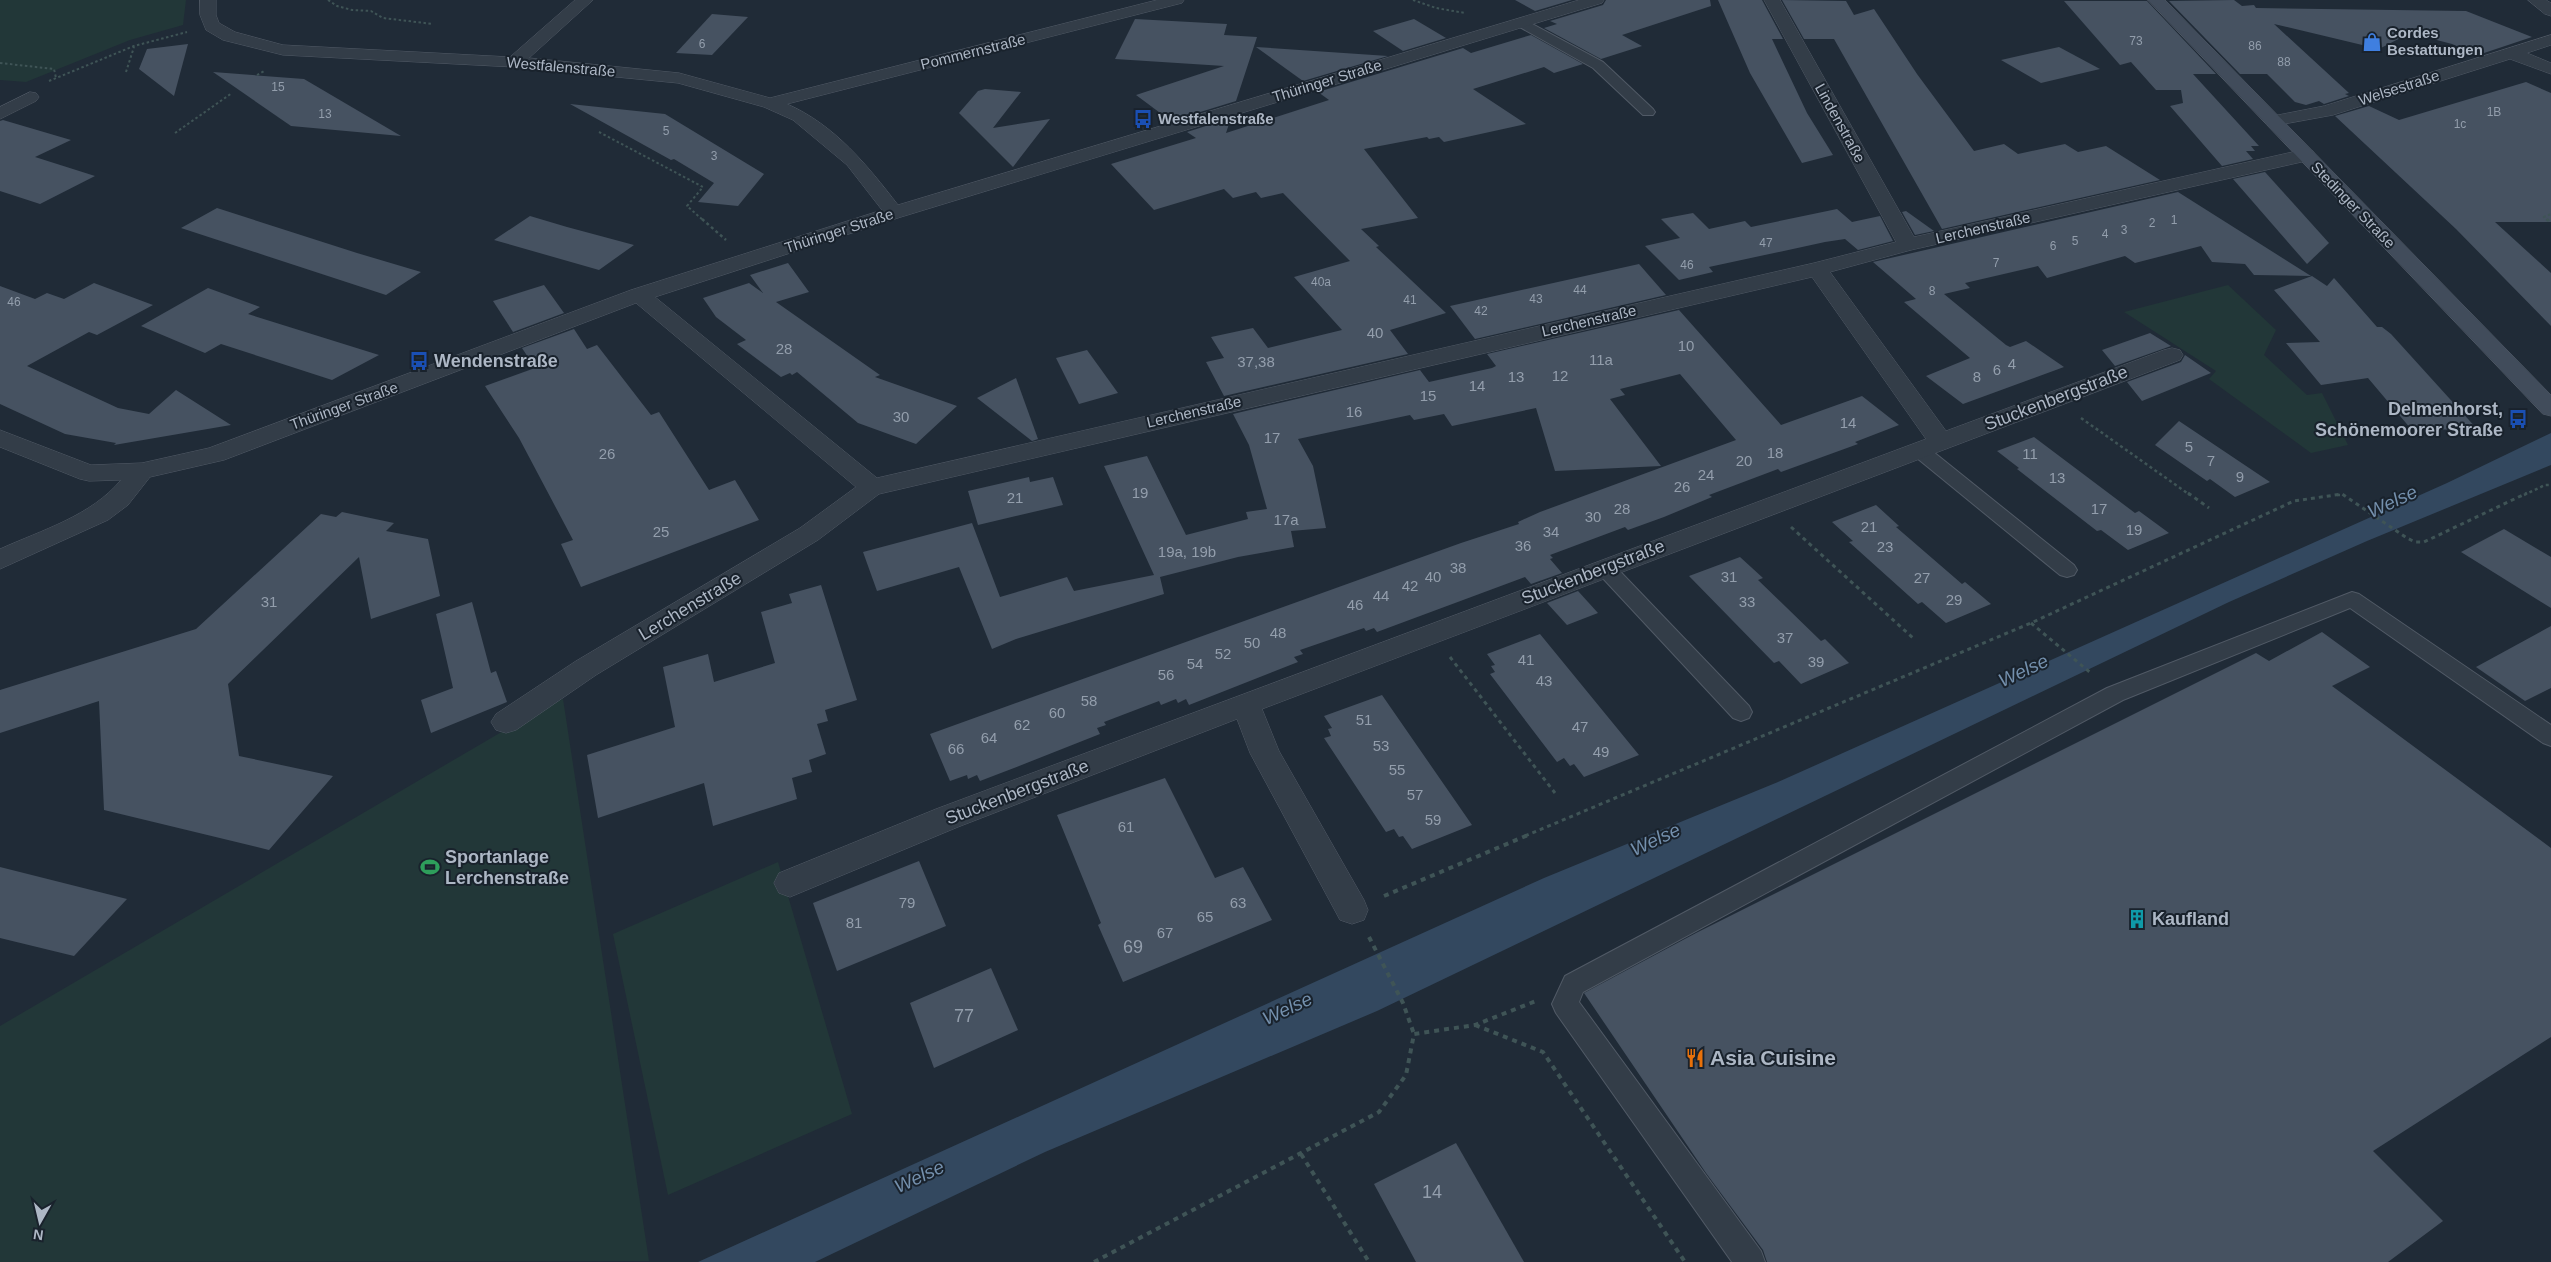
<svg xmlns="http://www.w3.org/2000/svg" width="2551" height="1262" font-family="Helvetica,sans-serif">
<style>
.green{fill:#223738}
.water{fill:#33485f}
.building{fill:#465261}
.lines{fill:none;stroke-linecap:round;stroke-linejoin:round}
.lane-casing{stroke:#515a66;stroke-width:2}
.street-casing{stroke:#515a66;stroke-width:1}
.secondary-casing{stroke:#515a66;stroke-width:1}
.path-far3{stroke:#3f5456;stroke-width:2;stroke-dasharray:2.5 2.5;stroke-linecap:butt}
.path-far2{stroke:#3f5456;stroke-width:2.5;stroke-dasharray:3 3;stroke-linecap:butt}
.path-far1{stroke:#3f5456;stroke-width:3;stroke-dasharray:4 4;stroke-linecap:butt}
.path{stroke:#3f5456;stroke-width:4;stroke-dasharray:5 5;stroke-linecap:butt}
.lane{fill:#333d48;fill-rule:evenodd}
.street{fill:#333d48;fill-rule:evenodd}
.secondary{fill:#414c5b;fill-rule:evenodd}
.labels{text-anchor:middle;stroke-width:4;stroke-linejoin:round;paint-order:stroke}
.far-number-label{font-size:12px;fill:#939eac}
.far-poi-label{font-size:15px;font-weight:bold;fill:#adb7c5;stroke:#19222c;text-anchor:start}
.far-street-label{font-size:15px;fill:#adb7c5;stroke:#19222c}
.number-label{font-size:15px;fill:#939eac}
.poi-label{font-size:18px;font-weight:bold;fill:#adb7c5;stroke:#19222c;text-anchor:start}
.street-label{font-size:18px;fill:#adb7c5;stroke:#19222c}
.near-number-label{font-size:18px;fill:#939eac}
.water-label{font-size:19px;font-style:italic;fill:#7490ad;stroke:#19222c}
.near-poi-label{font-size:21px;font-weight:bold;fill:#adb7c5;stroke:#19222c;text-anchor:start}
</style>
<rect width="100%" height="100%" fill="#202b37"/>
<!-- green -->
<g class="green">
<path d="M0 0H186L183 25 130 40 26 82 0 80Z"/>
<path d="M2228 285 2276 330 2264 355 2307 395 2322 393 2348 445 2311 453 2209 379 2216 371 2124 312Z"/>
<path d="M563 699 649 1261 0 1262V1026L544 707Z"/>
<path d="M778 862 852 1114 668 1195 613 934Z"/>
</g>
<!-- water -->
<path class="water" d="M2551 433V465L2367 541 2229 602 1377 1011 1045 1152 815 1262H698L1544 878 1778 782 2447 483Z"/>
<!-- building -->
<g class="building">
<path d="M1515 0H1572L1535 11Z"/>
<path d="M1606 0H1710L1711 6 1622 35 1642 46 1601 59 1544 28 1557 24 1550 21 1603 5Z"/>
<path d="M1718 0H1762L1783 39H1772L1807 113 1833 155 1802 163 1750 73Z"/>
<path d="M1782 0 1846 1 1854 15 1874 9 1917 74 1974 151 2004 144 2018 154 2065 144 2078 152 2106 146 2160 180 1942 229 1834 39H1804Z"/>
<path d="M2234 0 2242 6 2254 5 2256 8 2466 11 2532 37 2478 55 2452 44 2410 33 2379 49 2274 24 2349 93 2345 94 2349 96 2324 104 2319 101 2306 105 2295 102 2267 74H2240L2169 1Z"/>
<path d="M2064 1H2147L2216 74H2193L2259 146H2251L2255 151H2246L2253 159 2222 166 2170 106 2183 103 2181 90H2156L2131 62 2120 65Z"/>
<path d="M712 14 748 17 712 55 676 53Z"/>
<path d="M1135 19 1227 24 1224 35 1257 37 1236 101 1171 121 1136 95 1224 66 1115 59Z"/>
<path d="M1414 19 1446 38 1403 51 1373 31Z"/>
<path d="M1531 35 1583 64 1554 73 1544 67 1473 89 1526 124 1444 142 1439 137 1429 139 1427 137 1364 149 1418 218 1361 229 1379 246 1376 247 1446 313 1390 330 1408 354 1224 396 1206 362 1224 358 1211 337 1253 328 1268 348 1342 330 1294 277 1350 261 1283 193 1261 198 1256 192 1233 198 1224 189 1154 210 1111 164 1196 138 1187 132 1231 118 1226 133 1329 100 1318 92 1463 48 1471 53Z"/>
<path d="M188 44 174 96 139 69 147 49Z"/>
<path d="M1256 47 1388 56 1303 81Z"/>
<path d="M2059 47 2100 69 2041 83 2001 60Z"/>
<path d="M213 72 304 79 401 136 291 126Z"/>
<path d="M2526 82 2551 93V222H2495L2551 273V326L2456 229 2335 116 2369 106 2399 120Z"/>
<path d="M985 89 1021 92 993 128 1050 119 1013 167 959 113 978 91Z"/>
<path d="M570 104 665 114 764 174 738 206 698 202 714 183 674 159 671 160Z"/>
<path d="M3 120 71 140 35 157 95 176 40 204 0 191V121Z"/>
<path d="M2265 172 2329 243 2307 264 2233 179Z"/>
<path d="M2178 192 2311 276 2254 275 2245 264 2212 262 2201 246 2135 263 2125 256 2047 278 2038 266 1965 283 1970 288 1944 294 2006 345 2010 347 2026 341 2064 367 1963 404 1926 376 1970 358 1904 302 1916 299 1873 262Z"/>
<path d="M217 208 357 253 421 272 386 295 181 228Z"/>
<path d="M1837 209 1852 222 1880 216 1893 241 1858 250 1845 239 1825 242 1709 267 1713 272 1679 280 1645 246 1680 238 1661 219 1693 213 1709 229 1745 221 1751 227Z"/>
<path d="M1906 211 1934 231 1915 235 1902 212Z"/>
<path d="M530 216 567 227 634 245 599 270 494 240Z"/>
<path d="M788 263 809 292 776 302 880 375 875 377 957 406 916 444 858 423 797 372 792 375 790 373 781 377 737 344 746 340 716 317 703 298 749 283 763 293 750 275Z"/>
<path d="M1639 264 1666 295 1475 339 1450 306Z"/>
<path d="M2312 276 2327 286 2334 278 2377 327H2382L2391 334 2478 430 2411 429 2368 378 2321 385 2286 343 2320 342 2274 290Z"/>
<path d="M94 283 153 305 97 335 89 332 27 366 118 408 149 414 176 390 231 425 114 445 116 443 65 434 0 404V286L35 299 47 293 64 299Z"/>
<path d="M544 285 564 313 513 332 493 301Z"/>
<path d="M208 288 260 307 248 314 379 355 332 380 221 344 205 353 141 326Z"/>
<path d="M1679 310 1781 425 1862 396 1899 425 1855 442 1858 444 1781 472 1778 469 1709 495 1712 497 1664 517 1628 530 1625 527 1550 555 1553 558 1550 559 1562 573 1531 584 1525 577 1377 632 1374 628 1366 631 1364 628 1300 650 1303 654 1294 657 1298 662 1189 705 1186 699 1178 703 1176 699 1161 705 1159 701 1104 722 1106 725 1097 728 1100 734 1014 768 980 781 977 775 968 779 967 775 950 781 930 734 1461 543 1519 524 1518 522 1540 512 1736 440 1680 374 1620 389 1625 395 1610 399 1661 466 1555 471 1536 408 1452 426 1444 414 1414 420 1410 415 1298 439 1313 466 1326 528 1291 531 1294 547 1238 557 1160 577 1164 594 1016 639 992 649 959 567 877 591 863 552 972 523 1000 597 1067 577 1074 591 1154 575 1104 466 1147 456 1186 535 1248 519 1246 512 1267 509 1249 445 1233 414 1420 370 1429 382 1492 368 1496 366 1487 354Z"/>
<path d="M574 329 587 349 597 345 651 415 659 412 709 490 735 480 759 520 581 587 561 544 573 540 519 438 485 386 535 368 522 348Z"/>
<path d="M2150 333 2171 346 2115 366 2102 350Z"/>
<path d="M1087 350 1118 393 1079 404 1056 358Z"/>
<path d="M2185 355 2211 373 2142 401 2127 382 2181 362Z"/>
<path d="M1016 378 1038 439 1032 441 977 398Z"/>
<path d="M2179 421 2270 482 2235 497 2210 479 2207 481 2155 445Z"/>
<path d="M2034 437 2135 513 2139 511 2169 533 2128 550 2101 530 2097 531 2017 469 2019 468 1997 451Z"/>
<path d="M1029 477 1030 482 1053 477 1063 505 978 525 968 491Z"/>
<path d="M1876 505 1899 526 1896 527 1962 584 1965 582 1991 604 1946 623 1922 602 1918 604 1849 542 1853 541 1832 522Z"/>
<path d="M342 512 394 523 386 531 428 539 440 596 371 619 359 557 228 684 239 756 333 776 269 850 104 810 99 701 0 733V690L196 629 321 514 336 517Z"/>
<path d="M2504 529 2551 557V608L2461 552Z"/>
<path d="M1740 557 1763 578 1758 580 1821 641 1825 639 1849 663 1801 684 1779 661 1774 663 1689 576Z"/>
<path d="M821 585 857 700 825 710 828 721 817 724 826 754 809 760 812 772 792 778 797 799 713 826 704 783 598 818 587 755 675 727 663 667 708 654 714 682 775 663 761 612 792 603 789 594Z"/>
<path d="M1578 591 1598 613 1567 625 1547 603Z"/>
<path d="M472 602 491 673 496 671 507 702 431 733 421 700 453 688 436 614Z"/>
<path d="M2551 626V688L2525 701 2476 667Z"/>
<path d="M2322 632 2370 667 2332 686 2551 848V1037L2373 1151 2443 1221 2388 1262H1767L1763 1250 1706 1173 1584 993 1696 933 2256 653 2269 661Z"/>
<path d="M1540 634 1639 755 1584 777 1574 764 1570 766 1564 758 1557 762 1490 674 1495 672 1491 666 1495 665 1487 654Z"/>
<path d="M1382 695 1472 825 1412 849 1403 836 1399 837 1394 829 1386 832 1324 738 1331 736 1328 729 1332 728 1324 716Z"/>
<path d="M1165 778 1215 878 1243 867 1272 920 1123 982 1098 925 1101 923 1057 815Z"/>
<path d="M919 861 946 926 837 971 813 903Z"/>
<path d="M0 867 127 899 74 956 0 938Z"/>
<path d="M991 968 1018 1030 934 1068 910 1003Z"/>
<path d="M1456 1143 1524 1262H1416L1374 1184Z"/>
</g>
<g class="lines">
<!-- lane casing -->
<g class="lane-casing">
<g id="lane">
<path d="M1521 18 1603 62 1653 109 1655 112 1653 115H1643L1593 68 1516 25 1515 22Z"/>
<path d="M1919 444 1926 446 2074 565 2077 570 2074 575 2067 577 2060 575 1912 454 1910 450 1912 446Z"/>
<path d="M1605 561 1612 563 1749 706 1752 712 1749 718 1741 721 1733 718 1598 573 1595 568 1598 563Z"/>
<path d="M2352 592 2359 594 2551 725V746L2543 743 2350 608 2123 700 1583 992 1579 1002 1761 1251 1765 1262H1732L1556 1013 1552 1004 1565 976 2107 688Z"/>
</g>
</g>
<!-- street casing -->
<g class="street-casing">
<g id="street">
<path d="M200 0H216V15L219 23 235 32 283 45 510 57 575 0H593L529 58 679 73 770 98 1157 0H1184L1182 3 787 104C835 125 867 165 898 205L1579 0H1604L1602 3 901 217 655 297 877 478 1814 263 1896 242 1764 0H1780L1914 237 2306 149 2313 151 2315 155 2313 159 2306 161 1911 250 1830 272 1946 431 2164 350 2172 348 2180 350 2183 355 2180 360 1262 709 1279 751 1364 900 1368 910 1364 920 1352 924 1340 920 1250 753 1237 719 958 827 790 897 779 893 774 883 779 873 936 809 1926 439 1812 277 879 494 818 540 596 675 516 730 506 733 496 730 491 722 496 714 576 661 800 528 856 487 636 303 224 460 150 477 128 505 108 520 0 569V549C42 530 91 516 121 480L89 481 80 479 0 447V430L91 465 142 463 209 448 631 290 882 210 847 165 793 120 764 107 678 83 514 67 283 55 223 40 206 30 200 15Z"/>
<path d="M2528 0H2546L2551 3V16L2545 14Z"/>
<path d="M2551 35V45L2527 53 2551 63V74L2510 59 2333 115 2273 126 2267 125 2264 121 2267 117 2273 116 2324 106Z"/>
<path d="M30 92 36 93 39 97 36 101 0 119V107Z"/>
</g>
</g>
<!-- secondary casing -->
<g class="secondary-casing">
<path id="secondary" d="M2148 0H2165L2551 395V416L2543 414Z"/>
</g>
<!-- path-far3 -->
<g class="path-far3">
<path d="M328 0 337 6 352 10 371 11 383 18 433 24"/>
<path d="M1413 0 1436 8 1465 13"/>
<path d="M0 63 54 69 56 78"/>
<path d="M126 72 134 47"/>
<path d="M257 75 264 71"/>
<path d="M49 81 134 46 187 32"/>
<path d="M599 132 703 187 687 206 704 221"/>
<path d="M175 133 232 93"/>
<path d="M2548 221 2544 217 2551 214"/>
</g>
<!-- path-far2 -->
<g class="path-far2">
<path d="M702 219 726 240"/>
<path d="M2547 219 2551 223"/>
<path d="M2081 418 2190 495"/>
<path d="M2337 495H2343"/>
<path d="M2524 495 2545 485H2551"/>
</g>
<!-- path-far1 -->
<g class="path-far1">
<path d="M2188 493 2209 508"/>
<path d="M1791 527 1913 638"/>
<path d="M2031 623 2092 674"/>
<path d="M1450 657 1555 793"/>
<path d="M1525 836 2031 623 2294 501 2342 494 2407 538 2415 542H2424L2527 493"/>
</g>
<!-- path -->
<g class="path">
<path d="M1384 896 1528 835"/>
<path d="M1369 937 1403 1003 1414 1034"/>
<path d="M1475 1025 1543 1052 1685 1262"/>
<path d="M1301 1154 1369 1262"/>
<path d="M1094 1262 1379 1112 1406 1075 1414 1034 1475 1025 1536 1001"/>
</g>
<!-- lane -->
<use href="#lane" class="lane"/>
<!-- street -->
<use href="#street" class="street"/>
<!-- secondary -->
<use href="#secondary" class="secondary"/>
</g>
<!-- icons -->
<defs>
<g id="shop-bare" transform="scale(1.5)"><path d="M-5-2.5h2.3a2.7 3.5 0 0 1 5.4 0H5L5.5 6h-11ZM-1.5-2.5h3a1.5 2.3 0 0 0-3 0Z" fill="#3f7fe0" stroke="#19222c" stroke-width="2.5" paint-order="stroke"/></g>
<g id="bus-bare" transform="scale(1.5)"><path d="M-5-6H5V4H4V6H2V4H-2V6H-4V4H-5ZM-3.5-4V0h7V-4ZM-3.5 1.2v1.5H-2V1.2ZM2 1.2v1.5H3.5V1.2Z" fill="#1a4fb4" stroke="#19222c" stroke-width="2.5" paint-order="stroke"/></g>
<g id="stadium-bare" transform="scale(1.5)"><path d="M0-5a6.5 5 0 1 0 0 10a6.5 5 0 1 0 0-10ZM-3.5-1.8h7v3.6h-7Z" fill="#2e9e5b" stroke="#19222c" stroke-width="2.5" paint-order="stroke"/></g>
<g id="building-bare" transform="scale(1.5)"><path d="M-4-6H4V6H1V3H-1V6H-4ZM-2.5-4.3h1.7v1.8h-1.7ZM.8-4.3h1.7v1.8H.8ZM-2.5-1h1.7V.8h-1.7ZM.8-1h1.7V.8H.8Z" fill="#0f9aa8" stroke="#19222c" stroke-width="2.5" paint-order="stroke"/></g>
<g id="restaurant-bare" transform="scale(1.5)"><path d="M-5-6h1v4h1v-4h1v4h1v-4h1v5L-1.5 .5V6h-2V.5L-5-1ZM5-6V6H3V1.5H1.5Q1.5-4 5-6Z" fill="#e8710a" stroke="#19222c" stroke-width="2.5" paint-order="stroke"/></g>
</defs>
<g fill-rule="evenodd">
<use href="#shop-bare" x="2372" y="42"/>
<use href="#bus-bare" x="1143" y="119"/>
<use href="#bus-bare" x="419" y="361"/>
<use href="#bus-bare" x="2518" y="419"/>
<use href="#stadium-bare" x="430" y="867"/>
<use href="#building-bare" x="2137" y="919"/>
<use href="#restaurant-bare" x="1695" y="1058"/>
</g>
<g class="labels">
<!-- far-number labels -->
<g class="far-number-label">
<text x="2136" y="45">73</text>
<text x="702" y="48">6</text>
<text x="2255" y="50">86</text>
<text x="2284" y="66">88</text>
<text x="278" y="91">15</text>
<text x="2494" y="116">1B</text>
<text x="325" y="118">13</text>
<text x="2460" y="128">1c</text>
<text x="666" y="135">5</text>
<text x="714" y="160">3</text>
<text x="2174" y="224">1</text>
<text x="2152" y="227">2</text>
<text x="2124" y="234">3</text>
<text x="2105" y="238">4</text>
<text x="2075" y="245">5</text>
<text x="1766" y="247">47</text>
<text x="2053" y="250">6</text>
<text x="1996" y="267">7</text>
<text x="1687" y="269">46</text>
<text x="1321" y="286">40a</text>
<text x="1580" y="294">44</text>
<text x="1932" y="295">8</text>
<text x="1536" y="303">43</text>
<text x="1410" y="304">41</text>
<text x="14" y="306">46</text>
<text x="1481" y="315">42</text>
</g>
<!-- far-poi labels -->
<g class="far-poi-label">
<text x="2387" y="38">Cordes<tspan x="2387" dy="17">Bestattungen</tspan></text>
<text x="1158" y="124">Westfalenstraße</text>
</g>
<!-- far-street labels -->
<g class="far-street-label">
<text transform="translate(973 52) rotate(-14)" y="5">Pommernstraße</text>
<text transform="translate(561 67) rotate(5)" y="5">Westfalenstraße</text>
<text transform="translate(1327 81) rotate(-17)" y="5">Thüringer Straße</text>
<text transform="translate(2399 88) rotate(-18)" y="5">Welsestraße</text>
<text transform="translate(1840 123) rotate(61)" y="5">Lindenstraße</text>
<text transform="translate(2353 205) rotate(46)" y="5">Stedinger Straße</text>
<text transform="translate(1983 228) rotate(-13)" y="5">Lerchenstraße</text>
<text transform="translate(839 231) rotate(-18)" y="5">Thüringer Straße</text>
<text transform="translate(1589 321) rotate(-13)" y="5">Lerchenstraße</text>
<text transform="translate(344 406) rotate(-20)" y="5">Thüringer Straße</text>
<text transform="translate(1194 412) rotate(-13)" y="5">Lerchenstraße</text>
</g>
<!-- number labels -->
<g class="number-label">
<text x="1375" y="338">40</text>
<text x="1686" y="351">10</text>
<text x="784" y="354">28</text>
<text x="1601" y="365">11a</text>
<text x="1256" y="367">37,38</text>
<text x="2012" y="369">4</text>
<text x="1997" y="375">6</text>
<text x="1560" y="381">12</text>
<text x="1516" y="382">13</text>
<text x="1977" y="382">8</text>
<text x="1477" y="391">14</text>
<text x="1428" y="401">15</text>
<text x="1354" y="417">16</text>
<text x="901" y="422">30</text>
<text x="1848" y="428">14</text>
<text x="1272" y="443">17</text>
<text x="2189" y="452">5</text>
<text x="1775" y="458">18</text>
<text x="607" y="459">26</text>
<text x="2030" y="459">11</text>
<text x="1744" y="466">20</text>
<text x="2211" y="466">7</text>
<text x="1706" y="480">24</text>
<text x="2240" y="482">9</text>
<text x="2057" y="483">13</text>
<text x="1682" y="492">26</text>
<text x="1140" y="498">19</text>
<text x="1015" y="503">21</text>
<text x="1622" y="514">28</text>
<text x="2099" y="514">17</text>
<text x="1593" y="522">30</text>
<text x="1286" y="525">17a</text>
<text x="1869" y="532">21</text>
<text x="2134" y="535">19</text>
<text x="661" y="537">25</text>
<text x="1551" y="537">34</text>
<text x="1523" y="551">36</text>
<text x="1885" y="552">23</text>
<text x="1187" y="557">19a, 19b</text>
<text x="1458" y="573">38</text>
<text x="1433" y="582">40</text>
<text x="1729" y="582">31</text>
<text x="1922" y="583">27</text>
<text x="1410" y="591">42</text>
<text x="1381" y="601">44</text>
<text x="1954" y="605">29</text>
<text x="269" y="607">31</text>
<text x="1747" y="607">33</text>
<text x="1355" y="610">46</text>
<text x="1278" y="638">48</text>
<text x="1785" y="643">37</text>
<text x="1252" y="648">50</text>
<text x="1223" y="659">52</text>
<text x="1526" y="665">41</text>
<text x="1816" y="667">39</text>
<text x="1195" y="669">54</text>
<text x="1166" y="680">56</text>
<text x="1544" y="686">43</text>
<text x="1089" y="706">58</text>
<text x="1057" y="718">60</text>
<text x="1364" y="725">51</text>
<text x="1022" y="730">62</text>
<text x="1580" y="732">47</text>
<text x="989" y="743">64</text>
<text x="1381" y="751">53</text>
<text x="956" y="754">66</text>
<text x="1601" y="757">49</text>
<text x="1397" y="775">55</text>
<text x="1415" y="800">57</text>
<text x="1433" y="825">59</text>
<text x="1126" y="832">61</text>
<text x="907" y="908">79</text>
<text x="1238" y="908">63</text>
<text x="1205" y="922">65</text>
<text x="854" y="928">81</text>
<text x="1165" y="938">67</text>
</g>
<!-- poi labels -->
<g class="poi-label">
<text x="434" y="367">Wendenstraße</text>
<text x="2503" y="415" text-anchor="end">Delmenhorst,<tspan x="2503" dy="21">Schönemoorer Straße</tspan></text>
<text x="445" y="863">Sportanlage<tspan x="445" dy="21">Lerchenstraße</tspan></text>
<text x="2152" y="925">Kaufland</text>
</g>
<!-- street labels -->
<g class="street-label">
<text transform="translate(2056 398) rotate(-21)" y="6">Stuckenbergstraße</text>
<text transform="translate(1593 572) rotate(-21)" y="6">Stuckenbergstraße</text>
<text transform="translate(690 606) rotate(-31)" y="6">Lerchenstraße</text>
<text transform="translate(1017 792) rotate(-21)" y="6">Stuckenbergstraße</text>
</g>
<!-- near-number labels -->
<g class="near-number-label">
<text x="1133" y="953">69</text>
<text x="964" y="1022">77</text>
<text x="1432" y="1198">14</text>
</g>
<!-- water labels -->
<g class="water-label">
<text transform="translate(2392 501) rotate(-25)" y="7">Welse</text>
<text transform="translate(2023 670) rotate(-25)" y="7">Welse</text>
<text transform="translate(1655 839) rotate(-25)" y="7">Welse</text>
<text transform="translate(1287 1008) rotate(-25)" y="7">Welse</text>
<text transform="translate(919 1176) rotate(-25)" y="7">Welse</text>
</g>
<!-- near-poi labels -->
<g class="near-poi-label">
<text x="1710" y="1065">Asia Cuisine</text>
</g>
</g>
<!-- north arrow -->
<g transform="translate(40 1222) rotate(188)" stroke="#19222c" stroke-width="4" paint-order="stroke">
<path d="M0-4L9 19L0 12L-9 19Z" fill="#adb7c5"/>
<text y="-8" font-size="14" font-weight="bold" text-anchor="middle" fill="#adb7c5">N</text>
</g>
</svg>
